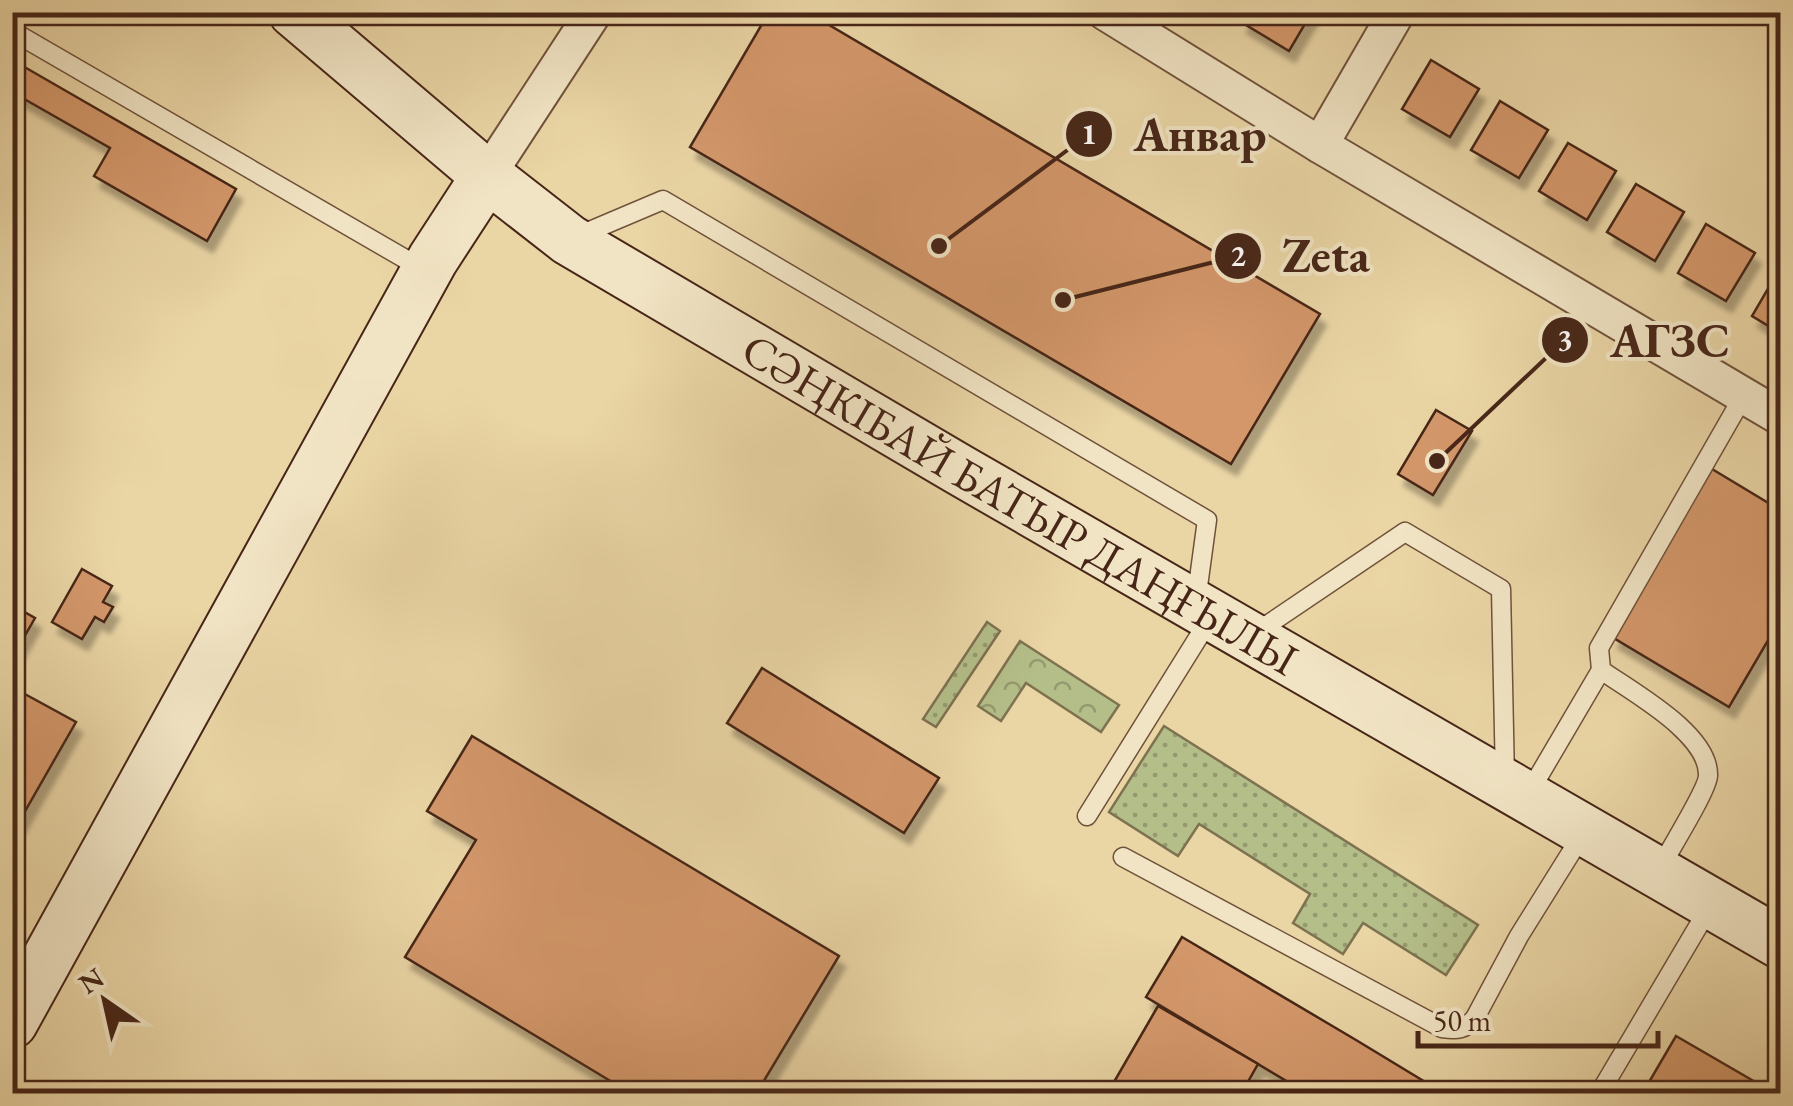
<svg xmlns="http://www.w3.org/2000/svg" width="1793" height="1106" font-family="'EB Garamond',serif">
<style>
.grass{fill:url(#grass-dots);stroke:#7e7250;stroke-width:2.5}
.forest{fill:url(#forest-crowns);stroke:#7e7250;stroke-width:2.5}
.building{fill:#d3976b;stroke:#472618;stroke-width:2.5;filter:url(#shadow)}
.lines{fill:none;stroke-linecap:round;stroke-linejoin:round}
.lane-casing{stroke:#70523b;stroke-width:21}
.street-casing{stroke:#70523b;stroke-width:39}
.secondary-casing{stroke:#472618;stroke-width:54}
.lane{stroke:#f1e4c4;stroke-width:18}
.street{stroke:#f1e4c4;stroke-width:35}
.secondary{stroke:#f1e4c4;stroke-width:50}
.labels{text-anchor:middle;stroke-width:8;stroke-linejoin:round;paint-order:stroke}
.street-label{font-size:45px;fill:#472618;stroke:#f1e4c4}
.leader{fill:none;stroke:#472618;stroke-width:4}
.callout-dot{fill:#472618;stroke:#f1e4c4;stroke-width:4}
.mark-label{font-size:30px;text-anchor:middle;font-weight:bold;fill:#fff}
.callout-label{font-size:48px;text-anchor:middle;font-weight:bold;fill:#472618;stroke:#f1e4c4;stroke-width:8;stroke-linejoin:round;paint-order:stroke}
</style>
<defs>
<pattern id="grass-dots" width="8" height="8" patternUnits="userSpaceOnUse" patternTransform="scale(2.5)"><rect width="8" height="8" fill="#b4be89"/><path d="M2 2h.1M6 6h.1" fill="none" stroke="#949a6f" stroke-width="1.8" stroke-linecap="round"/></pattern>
<pattern id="forest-crowns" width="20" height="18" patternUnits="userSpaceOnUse" patternTransform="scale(2.5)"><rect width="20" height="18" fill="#b4be89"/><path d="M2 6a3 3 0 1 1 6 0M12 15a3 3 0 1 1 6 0" fill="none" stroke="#949a6f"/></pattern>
<filter id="shadow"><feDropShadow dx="6" dy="11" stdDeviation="2.5" flood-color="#0004"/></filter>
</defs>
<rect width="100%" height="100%" fill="#ead5a5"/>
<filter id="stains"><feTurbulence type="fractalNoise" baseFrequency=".002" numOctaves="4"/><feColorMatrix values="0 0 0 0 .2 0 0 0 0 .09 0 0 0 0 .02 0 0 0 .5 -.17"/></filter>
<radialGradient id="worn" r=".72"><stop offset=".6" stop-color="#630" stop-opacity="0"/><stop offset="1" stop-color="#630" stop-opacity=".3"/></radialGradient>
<!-- grass -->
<g class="grass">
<path d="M987 622 1000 631 936 727 923 719Z"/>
<path d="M1164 726 1478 925 1446 975 1363 923 1343 954 1293 923 1310 894 1199 824 1178 856 1109 812Z"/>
</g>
<!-- forest -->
<path class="forest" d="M1020 641 1119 705 1101 732 1026 683 1001 721 978 706Z"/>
<!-- building -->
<g class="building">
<path d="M769 12H807L1320 314 1231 464 690 147Z"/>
<path d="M1246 12H1312L1289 51 1241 22Z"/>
<path d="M1431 60 1479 89 1450 137 1402 109Z"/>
<path d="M21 65 236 189 207 241 94 176 110 148 12 92V81Z"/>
<path d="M1500 101 1548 130 1519 178 1471 150Z"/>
<path d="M1568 143 1616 171 1587 220 1539 191Z"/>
<path d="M1636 184 1684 212 1655 261 1607 232Z"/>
<path d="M1706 224 1755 253 1726 301 1678 273Z"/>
<path d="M1780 268V333L1752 316Z"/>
<path d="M1436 410 1472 431 1433 495 1398 474Z"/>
<path d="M1712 469 1780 510V620L1729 707 1612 637Z"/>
<path d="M82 569 112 586 103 602 113 607 104 622 95 617 82 639 52 622Z"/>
<path d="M12 605 35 618 12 658Z"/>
<path d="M762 668 939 778 904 833 727 723Z"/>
<path d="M12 687 76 722 12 834Z"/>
<path d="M472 736 839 956 756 1094H632L405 957 476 840 427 811Z"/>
<path d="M1182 937 1356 1040 1445 1094H1308L1146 997Z"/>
<path d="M1158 1006 1258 1064 1241 1094H1107Z"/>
<path d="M1676 1036 1776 1094H1642Z"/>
</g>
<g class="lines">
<!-- lane casing -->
<g class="lane-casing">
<g id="lane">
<path d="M12 31 426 271"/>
<path d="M578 236 663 200 1207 520 1196 601"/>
<path d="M1254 634 1405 532 1501 589 1505 779"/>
<path d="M1601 670C1632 692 1710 734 1708 776 1707 791 1667 854 1658 872"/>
<path d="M1527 796 1601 670 1599 648 1744 395"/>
<path d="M1087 816 1211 617"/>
<path d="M1123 857 1442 1028C1457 1030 1465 1030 1475 1018L1519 936 1582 835"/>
<path d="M1599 1094 1709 908"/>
</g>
</g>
<!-- street casing -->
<g class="street-casing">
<g id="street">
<path d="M1105 12 1320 145 1780 417"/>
<path d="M1320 145 1397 12"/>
<path d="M487 176 594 12"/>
</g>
</g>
<!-- secondary casing -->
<g class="secondary-casing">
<g id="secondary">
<path id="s1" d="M294 12 487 176 569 240 960 470 1780 943"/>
<path d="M12 1023 433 259 487 176"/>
</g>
</g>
<!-- lane -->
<use href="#lane" class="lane"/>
<!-- street -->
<use href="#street" class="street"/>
<!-- secondary -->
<use href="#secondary" class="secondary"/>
</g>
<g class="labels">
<!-- street labels -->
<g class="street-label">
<text dy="16" stroke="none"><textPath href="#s1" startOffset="880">СӘҢКІБАЙ БАТЫР ДАҢҒЫЛЫ</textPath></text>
</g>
</g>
<!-- callouts -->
<path class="leader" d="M939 246L1089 134M1063 300L1238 256M1437 461L1565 340"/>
<g class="callout-dot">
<circle cx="939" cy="246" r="10"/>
<circle cx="1063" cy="300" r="10"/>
<circle cx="1437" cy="461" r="10"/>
<circle cx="1089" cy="134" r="25"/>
<circle cx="1238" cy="256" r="25"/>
<circle cx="1565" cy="340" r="25"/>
</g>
<g class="mark-label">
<text x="1089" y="144">1</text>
<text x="1238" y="266">2</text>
<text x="1565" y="350">3</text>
</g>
<g class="callout-label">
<text x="1200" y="151">Анвар</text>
<text x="1326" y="272">Zeta</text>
<text x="1670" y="357">АГЗС</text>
</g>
<!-- margin -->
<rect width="1793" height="1106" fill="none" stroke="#ead5a5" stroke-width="50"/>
<rect x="15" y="15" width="1763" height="1076" fill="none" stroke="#472618" stroke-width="5"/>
<rect x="25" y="25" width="1743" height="1056" fill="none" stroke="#472618" stroke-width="2.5"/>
<!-- north arrow -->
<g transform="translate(105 1001) rotate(326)" stroke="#f1e4c4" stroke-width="8" paint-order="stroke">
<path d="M0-8L18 38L0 25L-18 38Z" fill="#472618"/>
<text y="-15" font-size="28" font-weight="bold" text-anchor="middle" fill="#472618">N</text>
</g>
<!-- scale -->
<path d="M1418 1031v15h240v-15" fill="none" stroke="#472618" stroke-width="5"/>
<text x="1433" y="1031" font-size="30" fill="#472618" stroke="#f1e4c4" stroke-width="8" paint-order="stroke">50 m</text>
<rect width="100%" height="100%" filter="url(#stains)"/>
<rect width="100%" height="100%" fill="url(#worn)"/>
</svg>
